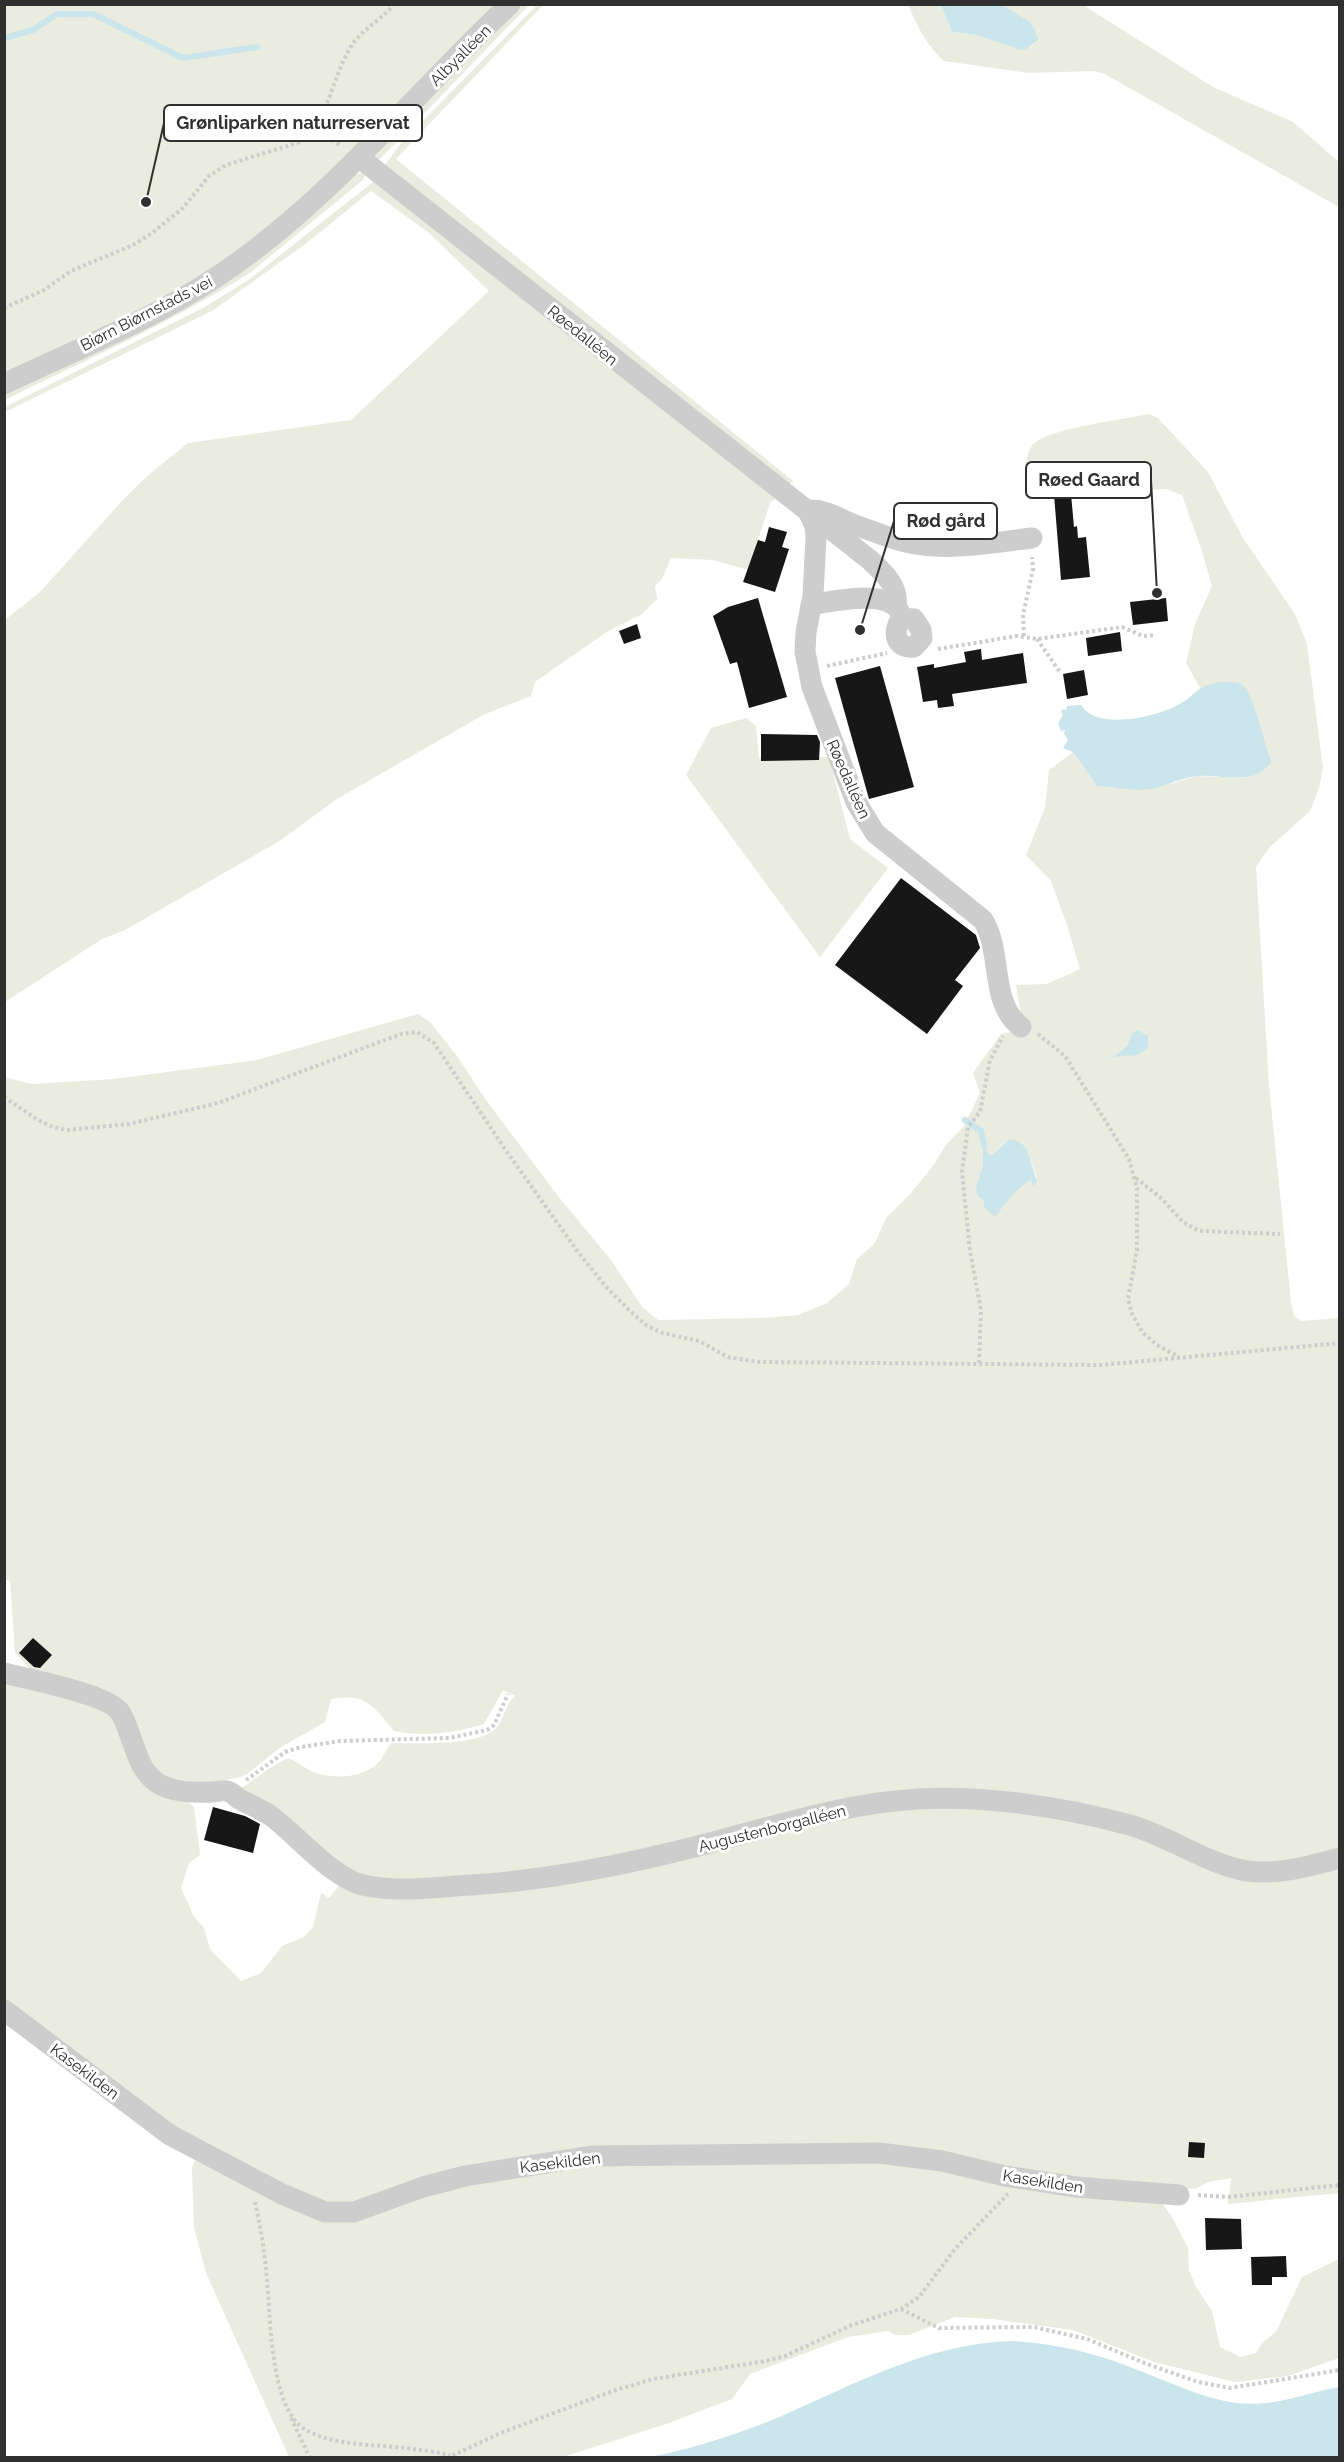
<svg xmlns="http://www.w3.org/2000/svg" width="1344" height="2462" font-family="Raleway,sans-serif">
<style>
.green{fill:#e9ecde;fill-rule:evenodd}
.water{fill:#cae6ec}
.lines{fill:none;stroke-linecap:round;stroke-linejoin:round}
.stream{stroke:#cae6ec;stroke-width:6}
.building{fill:#171717}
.path{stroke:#cdcdcd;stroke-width:4;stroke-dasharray:3 3;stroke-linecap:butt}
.minor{stroke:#cdcdcd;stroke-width:21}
.labels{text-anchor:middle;stroke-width:6;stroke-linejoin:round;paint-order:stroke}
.street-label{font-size:16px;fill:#303030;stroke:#fff}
.leader{fill:none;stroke:#303030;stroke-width:2}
.callout-dot{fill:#303030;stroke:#fff;stroke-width:2}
.callout{fill:#fff;stroke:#303030;stroke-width:2}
.callout-label{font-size:18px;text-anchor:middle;font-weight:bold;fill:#303030}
</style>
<rect width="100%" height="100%" fill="#fff"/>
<!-- green -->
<g class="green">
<path d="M4 5H500L311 195 195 283 5 377Z"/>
<path d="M520 5H529L382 157 373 163 369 161Z"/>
<path d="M537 5H543L396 159 793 481 786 488 385 165 401 143Z"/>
<path d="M908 5H941L952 32 976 35 1020 50 1033 45 1017 15 1002 5H1083L1213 87 1293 122 1339 162V207L1105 74 1093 71 1028 73 944 61C926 45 918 27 908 5Z"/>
<path d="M365 172 364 179 251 272C173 322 87 359 5 400V392L68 361 354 175Z"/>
<path d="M378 178 777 497 770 503 748 570 713 560 671 558 662 579 655 586 657 599 642 614 608 631 535 682 531 696 483 715 337 799 281 840 125 930 102 939 5 1002V620L40 592 121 502 147 476 188 443 351 420 489 291 428 232 371 191 304 245 212 311 5 412V407L205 307 250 279Z"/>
<path d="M1148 414 1158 418 1208 472 1243 538 1295 614 1307 644 1323 768 1319 788 1310 811 1269 848 1256 867 1269 1086 1291 1302 1294 1316 1301 1321 1339 1318V1855L1261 1869 1142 1825 954 1795 534 1876 361 1881 240 1789 268 1769 288 1758C296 1761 302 1766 309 1770 330 1780 361 1779 378 1763 384 1757 386 1749 391 1743 417 1743 478 1747 496 1728 505 1718 505 1704 515 1696L503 1690 484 1724C455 1733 424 1737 394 1731 373 1706 367 1693 331 1699L325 1722 281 1747 247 1774 240 1777 204 1784 162 1779 129 1720 36 1676 15 1653 10 1581 4 1579V1077L32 1084 114 1079 257 1060 418 1014 430 1022 457 1056 488 1103 558 1196 611 1260 643 1308 658 1320 761 1318 798 1315 827 1303 849 1284 857 1259 875 1243 886 1218 911 1193 933 1166 946 1145 964 1126 980 1093 973 1073 1001 1034 1016 1031 1021 1015 1016 985 1047 984 1080 969 1067 925 1051 881 1026 855 1045 808 1049 770 1073 752 1097 786 1143 790 1167 785 1196 776 1243 778 1268 754 1256 714 1244 686H1206L1200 688 1186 663 1195 624 1212 586 1201 548 1182 495 1166 489 1079 493 1037 482 1025 465C1027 460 1028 452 1031 447 1043 428 1124 420 1148 414ZM1006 1141 1032 1164 1037 1179C1020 1180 1006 1201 998 1214 990 1212 984 1211 984 1201L977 1195 976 1187 983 1164V1146H986L989 1156 992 1155Z"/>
<path d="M746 718 756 726 759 758 829 757 850 839 888 868 820 957 686 775 711 728Z"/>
<path d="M4 1677 102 1703 134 1753 194 1807 200 1855 189 1863 181 1888 194 1917 204 1928 210 1949 241 1981 261 1973 282 1946 304 1937 313 1927 321 1893 329 1898 342 1882 431 1892 915 1803 1088 1818 1235 1870 1339 1862V2193L1228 2204 1231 2178 1208 2182 1195 2189 1160 2187 1159 2199 1172 2217 1188 2248 1189 2270 1196 2287 1212 2311 1220 2347 1240 2357 1256 2353 1263 2342 1276 2332 1302 2277 1339 2259V2358L1288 2376 1235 2382 1154 2362 1073 2330 993 2319 955 2317 909 2335H896L888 2331 848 2337 750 2374 732 2399 669 2423 563 2457H289L206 2273 194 2227 192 2168 200 2146 5 2005Z"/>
</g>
<!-- water -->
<g class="water">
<path d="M941 5H1002L1030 22 1035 30 1038 40 1026 49 1020 50 976 35 952 32Z"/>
<path d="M1219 682C1226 682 1238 681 1243 685 1254 696 1264 742 1270 758L1271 763C1251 787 1222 774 1197 776 1178 778 1162 789 1143 790 1128 790 1112 787 1097 786L1073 752 1063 748 1068 740 1064 734 1065 730 1061 731 1058 723 1063 715 1061 711 1064 709 1066 711 1067 706 1081 705C1097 731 1155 717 1178 705 1187 701 1193 693 1201 688 1206 685 1213 684 1219 682Z"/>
<path d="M1137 1030 1148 1036V1048L1137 1055 1114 1057 1127 1046 1132 1034Z"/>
<path d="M1014 1139 1023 1145 1027 1150 1037 1182 1033 1186 1031 1180C1017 1188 1006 1201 998 1214L994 1216 984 1207V1201L977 1195 976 1187 983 1164V1146H986L989 1155H992L1008 1140Z"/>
<path d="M1010 2341C1053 2343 1096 2353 1135 2369 1165 2380 1204 2399 1236 2403 1277 2407 1301 2394 1339 2387V2457H650C694 2448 735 2435 777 2418 853 2385 926 2344 1010 2341Z"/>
</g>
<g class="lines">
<!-- stream -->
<g class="stream">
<path d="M4 38 33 30 57 14H93L183 58 257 47"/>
<path d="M965 1120 981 1131 984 1145"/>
</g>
</g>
<!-- building -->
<g class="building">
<path d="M1071 494 1074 527 1077 526 1078 538 1086 537 1090 577 1061 580 1054 495Z"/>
<path d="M769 527 787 532 782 547 789 549 775 592 743 582 758 540 765 542Z"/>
<path d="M758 598 787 697 749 708 737 662 730 664 713 616 728 607Z"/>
<path d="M1166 598 1168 621 1133 625 1130 602Z"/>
<path d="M637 624 641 638 624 644 619 631Z"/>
<path d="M1120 632 1122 651 1088 656 1086 638Z"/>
<path d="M981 649 982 660 1023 653 1027 683 952 694 954 706 938 708 937 700 923 702 917 667 934 664V668L966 662 964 652Z"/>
<path d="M880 666 914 787 869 799 835 678Z"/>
<path d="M1084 670 1088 695 1067 699 1063 674Z"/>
<path d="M761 734 817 735 820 742 819 760 761 761Z"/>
<path d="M901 878 976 935 980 948 955 980 963 986 927 1034 835 965Z"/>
<path d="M33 1638 52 1655 40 1668 34 1667 19 1653Z"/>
<path d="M213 1807 245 1816 260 1824 253 1853 204 1840Z"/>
<path d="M1189 2142 1205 2143 1204 2158 1188 2157Z"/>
<path d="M1205 2218 1241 2219 1242 2249 1206 2250Z"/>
<path d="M1286 2256 1287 2277H1272V2285H1252L1251 2257Z"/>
</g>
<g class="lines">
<!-- path -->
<g class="path">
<path d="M314 130C330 104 335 74 350 48 361 29 381 21 394 4"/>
<path d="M4 308 44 290 71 271 133 245 152 233 183 208 209 176 226 165 297 143 306 138 314 130 342 146"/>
<path d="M1024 636 1023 615 1033 569 1032 557"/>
<path d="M1037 639 1060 672"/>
<path d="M938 649 1017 636 1037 639 1122 627 1143 636 1155 635"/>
<path d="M827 666 887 653"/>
<path d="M1038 1034 1065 1056 1129 1159 1137 1188V1250L1128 1299 1132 1314 1143 1333 1157 1345 1179 1357"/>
<path d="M4 1097 38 1120 53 1127 67 1130 129 1124 218 1103 401 1034 417 1032 434 1043 507 1152 578 1252 607 1288 631 1312 646 1325 662 1333 699 1341 728 1357 758 1362 1101 1365 1340 1343"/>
<path d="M1136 1178 1161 1198 1183 1222 1199 1231 1280 1234"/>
<path d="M979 1363 981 1310 970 1251 962 1172 968 1127 980 1112 990 1060 1003 1036"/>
<path d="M246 1780 285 1752 301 1747 340 1741 449 1738 487 1730 494 1725 508 1694"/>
<path d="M1198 2195 1228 2197 1340 2185"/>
<path d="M255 2202C260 2225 264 2247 266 2270 271 2309 268 2409 306 2430 335 2447 381 2444 414 2449 426 2450 438 2453 450 2455"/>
<path d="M901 2309 939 2328 1034 2327 1087 2339 1147 2364 1198 2382 1230 2388 1340 2370"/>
<path d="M291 2418 310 2458"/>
<path d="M447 2458 503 2432 613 2391 653 2379 766 2361 785 2356 852 2325 901 2309 919 2297 955 2249 1008 2194"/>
</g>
<!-- minor -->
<g class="minor">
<path d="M360 158 870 560C884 573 899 586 896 606"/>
<path d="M4 384C75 350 150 321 215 278 328 204 412 96 510 4"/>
<path d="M811 510C826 510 836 517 850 523 866 529 882 535 898 540 941 553 988 543 1032 538"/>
<path d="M808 511 815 526 816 537 813 596 806 632 805 652 812 687 856 802 875 833 983 920C1003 952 989 1003 1021 1027"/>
<path d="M811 605C832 601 878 591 895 606 898 608 901 614 902 618 892 630 894 649 914 647L922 638 921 630 914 619 902 618"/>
<path d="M4 1673C28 1679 108 1694 120 1712 133 1733 135 1767 156 1782 171 1793 195 1793 213 1792 214 1792 226 1790 227 1791 232 1792 235 1796 239 1799 250 1805 261 1809 271 1816 297 1835 332 1878 363 1885 398 1893 436 1887 471 1885 551 1880 628 1864 706 1844 775 1826 846 1803 918 1799 984 1795 1062 1807 1126 1824 1166 1834 1208 1865 1247 1871 1278 1875 1310 1866 1340 1858"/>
<path d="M4 2010 170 2135 282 2194 325 2212H354L423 2187 465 2176 592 2156 879 2153 942 2161 1005 2176 1076 2187 1179 2195"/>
</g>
</g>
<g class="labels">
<!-- street labels -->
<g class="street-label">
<text transform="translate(460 55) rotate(-45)" y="6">Albyalléen</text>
<text transform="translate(146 313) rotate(-27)" y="6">Biørn Biørnstads vei</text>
<text transform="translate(583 335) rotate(39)" y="6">Røedalléen</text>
<text transform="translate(849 779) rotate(66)" y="6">Røedalléen</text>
<text transform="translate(772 1828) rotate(-14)" y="6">Augustenborgalléen</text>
<text transform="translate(85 2071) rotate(37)" y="6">Kasekilden</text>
<text transform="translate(560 2162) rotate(-7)" y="6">Kasekilden</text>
<text transform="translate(1043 2181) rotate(9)" y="6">Kasekilden</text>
</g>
</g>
<!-- callouts -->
<path class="leader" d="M146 202L164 123M1157 593L1151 480M860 630L894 521"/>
<g class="callout-dot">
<circle cx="146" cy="202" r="6"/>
<circle cx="1157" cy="593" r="6"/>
<circle cx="860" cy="630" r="6"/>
</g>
<g class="callout">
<rect x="164" y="105" width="258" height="36" rx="6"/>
<rect x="1026" y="462" width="125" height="36" rx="6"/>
<rect x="894" y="503" width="103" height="36" rx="6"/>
</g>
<g class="callout-label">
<text x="293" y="129">Grønliparken naturreservat</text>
<text x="1089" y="486">Røed Gaard</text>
<text x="946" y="527">Rød gård</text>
</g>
<!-- border -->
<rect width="1344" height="2462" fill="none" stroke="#303030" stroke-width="12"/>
</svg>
